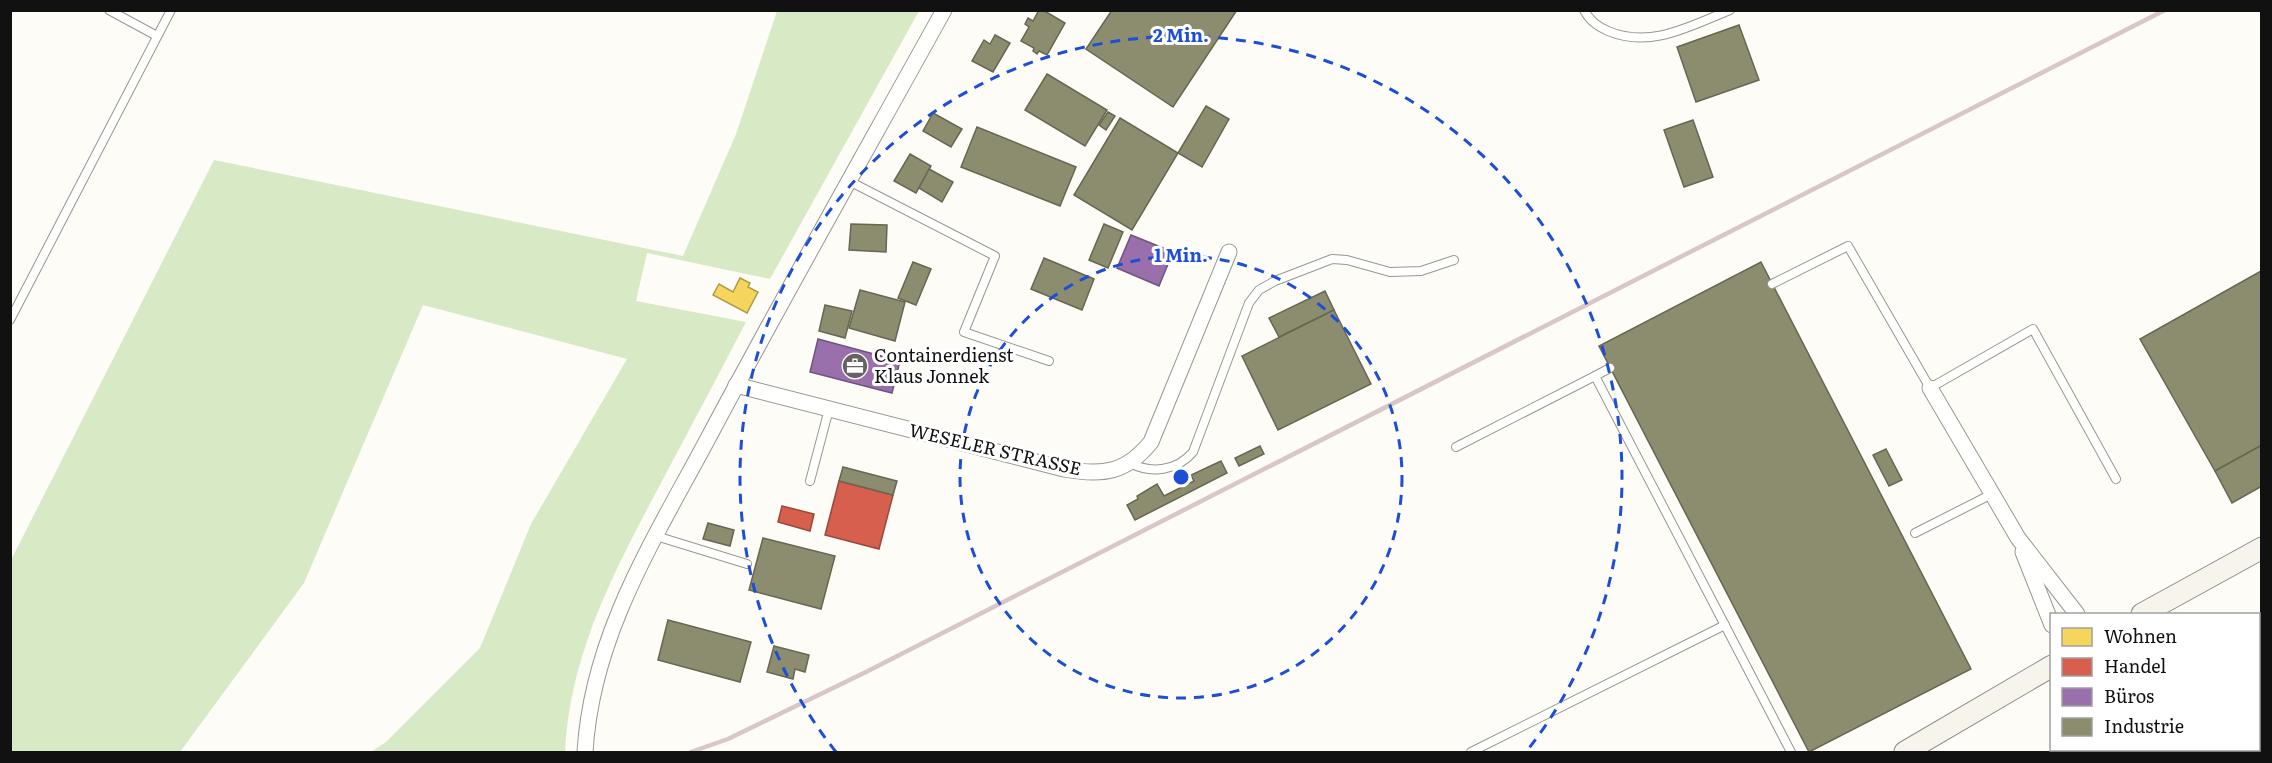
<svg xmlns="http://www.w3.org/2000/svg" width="2272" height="763" font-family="Literata,serif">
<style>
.forest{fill:#d8eac5}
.homes{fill:#f6d55c;stroke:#b19a46;stroke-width:1.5}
.shops{fill:#d6604d;stroke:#9b483b;stroke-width:1.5}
.offices{fill:#9970ab;stroke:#70547d;stroke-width:1.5}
.industry{fill:#8c8c6e;stroke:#676752;stroke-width:1.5}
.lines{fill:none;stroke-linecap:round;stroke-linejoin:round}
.lane-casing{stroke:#979795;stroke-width:10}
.street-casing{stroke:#979795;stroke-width:17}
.secondary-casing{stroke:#8e8d8b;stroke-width:23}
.lane{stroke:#fffffe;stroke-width:8}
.street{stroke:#fffffe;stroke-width:15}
.secondary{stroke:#f6f4eb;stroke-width:21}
.rail{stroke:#d9c6c7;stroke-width:4.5}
.ring{fill:none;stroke:#1d4ed8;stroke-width:3;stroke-dasharray:10 8}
.labels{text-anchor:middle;stroke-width:6;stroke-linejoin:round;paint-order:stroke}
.poi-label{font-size:18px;fill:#111;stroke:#fff;text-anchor:start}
.street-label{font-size:18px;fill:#111;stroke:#fff}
.centre{fill:#1d4ed8;stroke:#fff;stroke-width:3}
.ring-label{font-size:18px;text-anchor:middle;font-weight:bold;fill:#1d4ed8;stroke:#fff;stroke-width:6;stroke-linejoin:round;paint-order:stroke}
</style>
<rect width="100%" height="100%" fill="#fdfcf7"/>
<!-- forest -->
<path class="forest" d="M777 11H919L770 279 647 253 636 301 746 322C718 376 689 430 661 483 615 570 570 652 565 752H371L386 742 480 648 531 524 627 359 423 305 304 583 180 752H11V560L214 160 683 256 736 134Z"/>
<!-- homes -->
<path class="homes" d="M740 278 750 283 748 287 758 292 747 313 713 295 719 284 733 292Z"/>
<!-- shops -->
<g class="shops">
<path d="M839 481 893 495 879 549 825 535Z"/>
<path d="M782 506 814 514 810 531 778 522Z"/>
</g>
<!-- offices -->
<g class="offices">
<path d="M1131 235 1173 252 1159 286 1117 268Z"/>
<path d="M818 339 900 361 892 393 810 372Z"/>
</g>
<!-- industry -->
<g class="industry">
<path d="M1039 10H1043L1065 23 1047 55 1039 51 1037 54 1033 51 1034 48 1021 41 1029 27 1025 24 1028 18 1033 21Z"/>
<path d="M1112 10H1237L1173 107 1086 49Z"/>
<path d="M1739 25 1759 80 1696 102 1677 47Z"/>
<path d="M995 35 1010 43 993 72 972 61 984 40 990 44Z"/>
<path d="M1047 74 1107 110 1085 146 1025 110Z"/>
<path d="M1206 106 1229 119 1202 167 1178 153Z"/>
<path d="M1108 112 1115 116 1106 130 1099 125Z"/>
<path d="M933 113 962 129 951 147 923 131Z"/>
<path d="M1120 118 1178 153 1132 230 1074 195Z"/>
<path d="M1693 120 1713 177 1684 187 1664 130Z"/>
<path d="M977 127 1076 167 1060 206 961 167Z"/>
<path d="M910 154 931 166 916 193 894 181Z"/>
<path d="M929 169 953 182 942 202 919 188Z"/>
<path d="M851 224 887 225 886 252 849 250Z"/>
<path d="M1104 224 1123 232 1108 268 1089 260Z"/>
<path d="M1044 258 1094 279 1082 310 1031 289Z"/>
<path d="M913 262 931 269 916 305 898 298Z"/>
<path d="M1761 262 1971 669 1809 752 1599 346Z"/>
<path d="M2261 271 2262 445 2215 471 2140 339Z"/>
<path d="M860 290 905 302 895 341 849 328Z"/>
<path d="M1325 291 1334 310 1279 337 1269 318Z"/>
<path d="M825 305 852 311 845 338 819 331Z"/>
<path d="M1334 310 1371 384 1278 430 1242 356Z"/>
<path d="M2262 445V486L2232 503 2215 471Z"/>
<path d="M1260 446 1264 454 1239 466 1235 458Z"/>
<path d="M1886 449 1902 480 1889 486 1873 455Z"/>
<path d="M1221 461 1227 473 1135 520 1127 505 1138 499 1137 496 1157 484 1164 496 1194 481 1191 475Z"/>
<path d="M843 467 897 481 893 495 839 481Z"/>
<path d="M708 523 734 530 730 546 703 539Z"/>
<path d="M763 538 835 556 821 609 749 590Z"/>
<path d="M668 620 751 642 740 682 658 660Z"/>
<path d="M774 646 809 655 805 672 795 669 793 679 767 672Z"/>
</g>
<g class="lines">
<!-- lane casing -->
<g class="lane-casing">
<g id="lane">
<path d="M109 10 157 36"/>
<path d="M1584 10C1590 21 1597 26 1608 31 1651 49 1690 26 1730 10"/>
<path d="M849 181 995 256 964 332 1049 361"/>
<path d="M1772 284 1848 246 1930 388 2033 329 2116 479"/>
<path d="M10 320 171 10"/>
<path d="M1595 376 1610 368"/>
<path d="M1456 447 1595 376 1791 752"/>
<path d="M1130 463C1151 474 1177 471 1193 452L1249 303 1259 290 1275 281 1332 259 1347 260 1390 272 1421 271 1454 260"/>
<path d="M810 481 829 409"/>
<path d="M1915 533 1992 494"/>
<path d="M656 536 747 564"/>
<path d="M1471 752 1725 625"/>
</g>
</g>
<!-- street casing -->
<g class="street-casing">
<g id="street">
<path d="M736 385 1064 469C1103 476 1126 473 1151 442L1229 252"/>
<path d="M1930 388 2018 538 2077 614"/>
<path d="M2023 552 2052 625"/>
<path d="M585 752C592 633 657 535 712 431 787 290 866 151 944 10"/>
</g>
</g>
<!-- secondary casing -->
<g class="secondary-casing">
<g id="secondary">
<path d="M2142 614 2262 548"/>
<path d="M1905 752 2052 666"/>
</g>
</g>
<!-- lane -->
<use href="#lane" class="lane"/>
<!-- street -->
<use href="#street" class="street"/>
<!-- secondary -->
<use href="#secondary" class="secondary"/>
<!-- rail -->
<path class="rail" d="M691 752 728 739 866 672 2165 10"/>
</g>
<!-- distance rings -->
<g class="ring">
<circle cx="1181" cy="477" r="221"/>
<path d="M836 752A441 441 0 1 1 1526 752"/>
</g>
<!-- icons -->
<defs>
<g id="office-disc" transform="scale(1.35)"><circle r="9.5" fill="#646362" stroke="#fff"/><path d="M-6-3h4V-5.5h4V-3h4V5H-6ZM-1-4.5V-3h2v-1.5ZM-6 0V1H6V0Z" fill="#fff"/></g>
</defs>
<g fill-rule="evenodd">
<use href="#office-disc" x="855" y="366"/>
</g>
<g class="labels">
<!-- poi labels -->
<g class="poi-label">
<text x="874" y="362">Containerdienst<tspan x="874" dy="21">Klaus Jonnek</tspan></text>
</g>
<!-- street labels -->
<g class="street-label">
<text transform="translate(995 450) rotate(13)" y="6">WESELER STRASSE</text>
</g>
</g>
<circle cx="1181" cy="477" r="9" class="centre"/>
<g class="ring-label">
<text x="1181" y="42">2 Min.</text>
<text x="1181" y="262">1 Min.</text>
</g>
<!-- border -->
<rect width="2272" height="763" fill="none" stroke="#111111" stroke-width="24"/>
<!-- legend -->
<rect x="2050" y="613" width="210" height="138" fill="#ffffff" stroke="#a0a0a0" stroke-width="1.5"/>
<rect x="2062" y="628" width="30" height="18" fill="#f6d55c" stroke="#a0a0a0" stroke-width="1.5"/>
<text x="2104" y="643" font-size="18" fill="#111111">Wohnen</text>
<rect x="2062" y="658" width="30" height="18" fill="#d6604d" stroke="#a0a0a0" stroke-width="1.5"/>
<text x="2104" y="673" font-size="18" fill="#111111">Handel</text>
<rect x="2062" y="688" width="30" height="18" fill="#9970ab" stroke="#a0a0a0" stroke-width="1.5"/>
<text x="2104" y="703" font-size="18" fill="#111111">Büros</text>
<rect x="2062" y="718" width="30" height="18" fill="#8c8c6e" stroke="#a0a0a0" stroke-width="1.5"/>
<text x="2104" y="733" font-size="18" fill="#111111">Industrie</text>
</svg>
